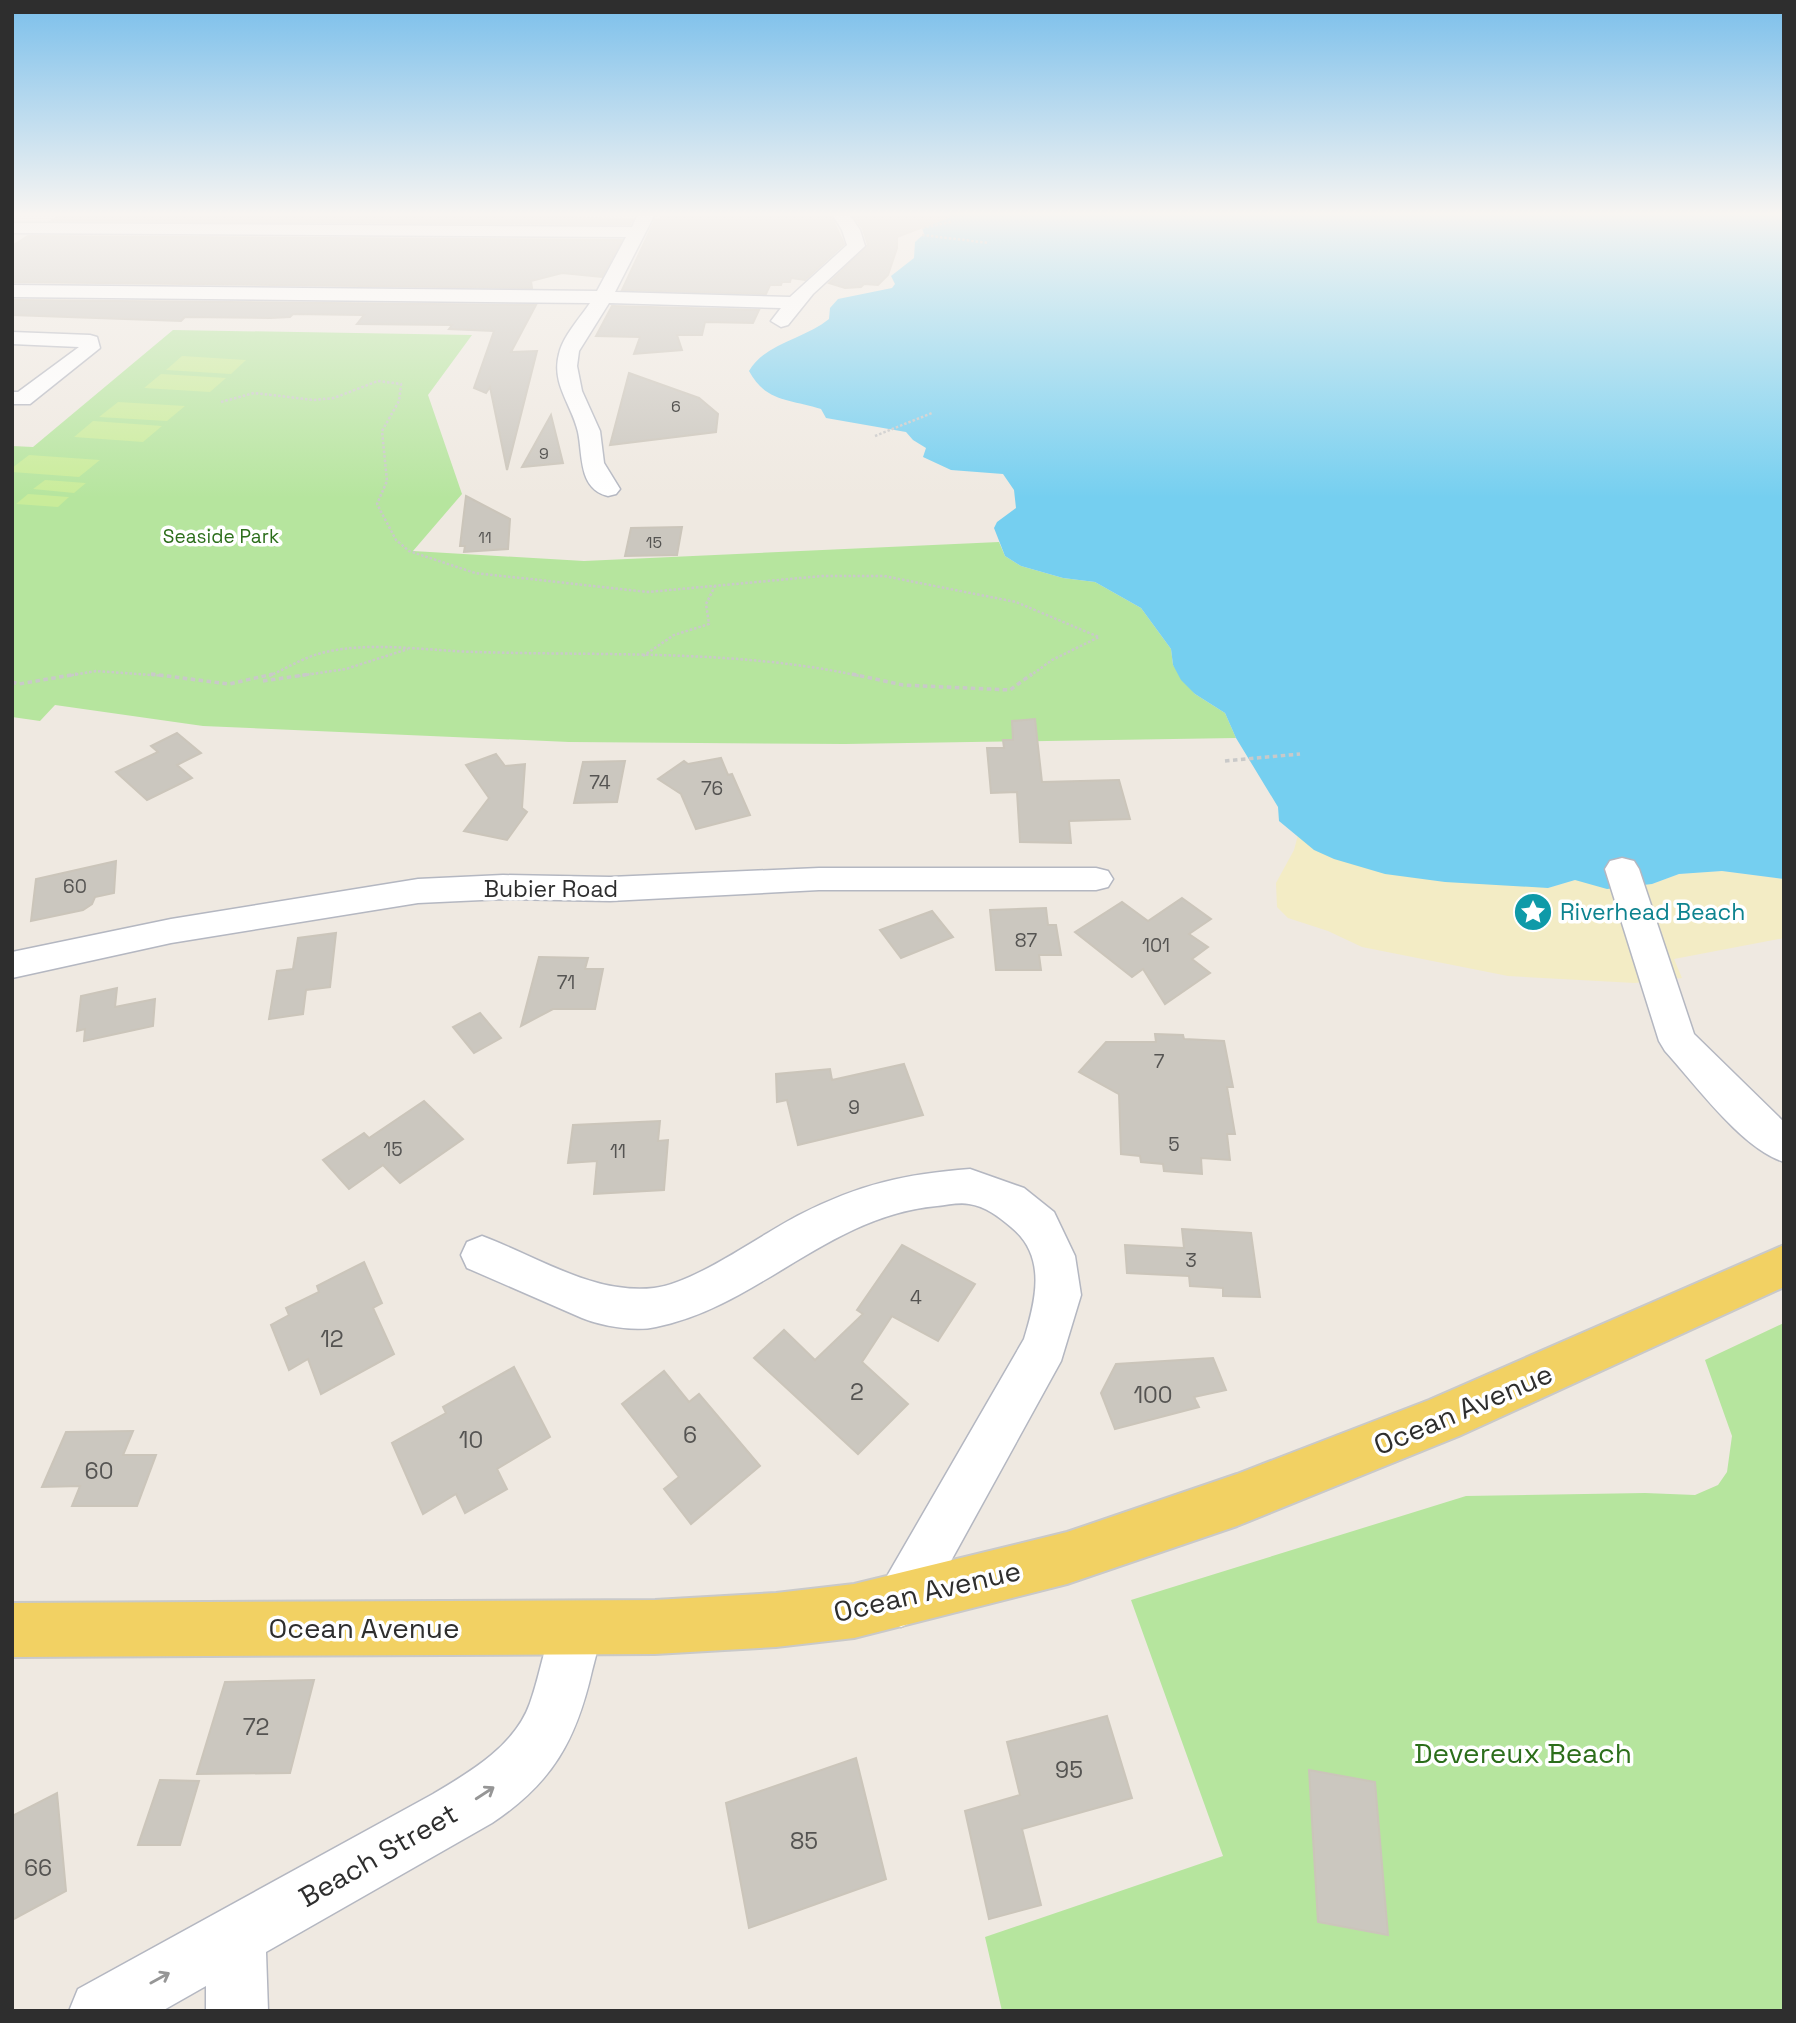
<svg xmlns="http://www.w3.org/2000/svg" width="1796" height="2023" font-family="'Space Grotesk',sans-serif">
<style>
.green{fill:#b6e59e}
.sand{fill:#f3ecc5}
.pitch{fill:#c9ec9a}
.water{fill:#75cff0}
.building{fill:#cbc7bf;stroke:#cbc5ba;stroke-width:2}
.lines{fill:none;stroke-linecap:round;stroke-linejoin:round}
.minor-casing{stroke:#b4b7c1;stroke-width:3}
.major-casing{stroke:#c9c9c9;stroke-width:4}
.path-far1{stroke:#c9c9c9;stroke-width:2.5;stroke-dasharray:2.5 2;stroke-linecap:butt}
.path{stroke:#c9c9c9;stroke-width:3.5;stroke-dasharray:4.5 3.5;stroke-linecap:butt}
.minor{fill:#fff;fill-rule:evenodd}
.major{fill:#f2d163;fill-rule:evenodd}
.oneway{stroke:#969696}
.labels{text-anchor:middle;stroke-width:7;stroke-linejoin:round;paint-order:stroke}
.far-number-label{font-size:16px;fill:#555452}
.far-park-label{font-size:19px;fill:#2c6e1b;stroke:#fff}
.number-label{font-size:19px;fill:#555452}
.street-label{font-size:23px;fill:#2e2e2e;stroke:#fff}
.culture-label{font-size:23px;fill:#0d838f;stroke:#fff;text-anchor:start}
.near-number-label{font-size:23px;fill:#555452}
.near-street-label{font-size:28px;fill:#2e2e2e;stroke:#fff}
.near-park-label{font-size:28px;fill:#2c6e1b;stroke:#fff}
</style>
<rect width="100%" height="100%" fill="#efe9e1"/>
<!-- green -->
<g class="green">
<path d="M173 330 472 335 428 395 462 494 413 551 584 561 999 542 1005 556 1021 566 1063 578 1095 582 1141 608 1171 649 1173 665 1195 694 1225 713 1236 738 845 744 569 742 203 726 55 705 40 721 12 717V446L33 447Z"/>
<path d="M1784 1323V2011H1002L985 1937 1223 1856 1131 1600 1466 1496 1645 1493 1695 1495 1718 1485 1727 1472 1732 1436 1705 1360Z"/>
</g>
<!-- sand -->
<path class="sand" d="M1298 835 1314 850 1548 888 1575 880 1652 884 1679 874 1722 871 1784 879V938L1674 959 1682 978 1635 983 1508 976 1362 947 1328 931 1288 918 1277 907 1276 883 1294 850Z"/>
<!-- pitch -->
<g class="pitch">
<path d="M182 356 246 360 231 374 166 370Z"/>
<path d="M161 374 226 378 210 392 144 388Z"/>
<path d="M118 402 185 406 167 421 99 417Z"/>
<path d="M93 421 162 426 143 442 74 437Z"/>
<path d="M29 455 100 460 79 477 12 472V468Z"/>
<path d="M45 480 86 483 74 493 33 489Z"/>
<path d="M28 494 69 497 58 507 16 504Z"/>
</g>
<!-- water -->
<path class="water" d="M921 214H1784V879L1722 871 1679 874 1652 884 1607 889 1575 880 1548 888 1445 882 1385 874 1334 859 1314 850 1279 821 1278 807 1236 738 1225 713 1195 694 1181 680 1173 665 1171 649 1141 608 1095 582 1063 578 1021 566 1005 556 994 528 997 522 1016 508 1014 490 1003 474 951 470 923 457 926 448 913 440 906 432 826 418 821 409C791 399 766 403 749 371 765 343 805 339 829 319L830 308 838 299 892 288 895 284 891 276 914 258 915 242 924 234 922 228 907 223Z"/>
<!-- building -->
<g class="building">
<path d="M61 214H441L633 219 630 224 51 221Z"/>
<path d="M663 214H830L844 244 805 280 791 278 790 282H782L781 285H770L766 294 622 290 655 220H660Z"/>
<path d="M852 214H948L949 217 897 237V248L888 275 878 285 864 284 861 287 845 288 829 283 868 245 863 229Z"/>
<path d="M28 236 622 240 602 277 562 273 531 281 532 288 12 282V246Z"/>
<path d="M12 300 536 305 511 352 537 351 507 470 490 387 486 393 474 388 494 331 449 329 452 325 357 324 364 315 293 314 290 317 270 318 185 317 181 321 12 315Z"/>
<path d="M612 306 759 310 753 323 705 322 702 335H677L682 350 634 354 640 337 596 336Z"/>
<path d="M629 373 699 398 718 414 716 432 610 445Z"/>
<path d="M551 415 563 463 522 467Z"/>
<path d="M466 496 510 519 508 549 464 552 465 546H460Z"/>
<path d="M682 527 677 555 625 556 631 528Z"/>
<path d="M1035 719 1042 782 1119 780 1130 819 1069 821 1071 843 1020 842 1017 792 991 793 987 748H1004L1003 740H1013L1012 721Z"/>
<path d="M177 733 201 753 177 765 192 778 147 800 116 772 158 752 151 746Z"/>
<path d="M496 754 505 766 525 764 522 808 527 812 507 840 464 831 489 798 466 765Z"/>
<path d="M721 758 728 775 732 774 750 815 696 829 681 794 658 779 684 761 688 764Z"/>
<path d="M625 761 617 802 574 803 583 762Z"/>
<path d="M116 861 114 893 95 897 92 904 83 910 31 921 36 879Z"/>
<path d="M1182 898 1211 919 1189 934 1208 947 1192 959 1210 973 1165 1004 1143 969 1132 977 1075 932 1122 902 1148 921Z"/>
<path d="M1046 908 1048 925H1056L1061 955H1039L1041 970H996L990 910Z"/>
<path d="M932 911 953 937 901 958 880 930Z"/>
<path d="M336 933 330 987 306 990 303 1014 269 1019 277 971 293 969 298 938Z"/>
<path d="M539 957 588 958 585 969H603L595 1009H553L521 1026Z"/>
<path d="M117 988 115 1007 155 999 153 1026 84 1041 85 1029 77 1031 81 996Z"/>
<path d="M480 1013 501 1038 474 1053 453 1027Z"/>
<path d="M1155 1034 1183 1035 1184 1039 1224 1041 1233 1087H1227L1235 1134H1227L1230 1160 1201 1158 1202 1174 1164 1171 1163 1164 1141 1162 1140 1156 1121 1154 1119 1094 1079 1072 1106 1042H1156Z"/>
<path d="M904 1064 923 1115 798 1145 787 1100 777 1102 776 1074 830 1069 832 1080Z"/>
<path d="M424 1101 463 1139 400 1183 383 1165 349 1189 323 1160 364 1133 369 1138Z"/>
<path d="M660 1121 658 1141 668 1140 664 1190 594 1194 597 1161 568 1163 573 1125Z"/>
<path d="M1182 1229 1251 1233 1260 1297 1223 1296V1288L1190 1286 1189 1276 1127 1273 1125 1245 1184 1248Z"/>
<path d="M902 1245 975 1284 938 1341 892 1316 862 1362 908 1404 858 1454 754 1358 784 1330 815 1360 863 1314 857 1310Z"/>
<path d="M364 1262 382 1303 373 1308 394 1354 321 1394 308 1359 289 1370 271 1325 289 1315 286 1308 319 1292 317 1286Z"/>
<path d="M1213 1358 1226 1390 1194 1397 1199 1407 1115 1429 1101 1393 1116 1364Z"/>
<path d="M514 1367 550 1437 497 1469 507 1489 465 1513 456 1494 423 1514 392 1443 446 1413 443 1407Z"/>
<path d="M664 1371 689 1402 699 1394 760 1466 691 1524 664 1489 679 1477 622 1404Z"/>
<path d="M133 1431 123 1455H156L137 1506H72L80 1486 42 1487 66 1432Z"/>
<path d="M314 1680 290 1773 197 1774 225 1682Z"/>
<path d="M1107 1716 1132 1798 1022 1829 1041 1905 989 1919 965 1811 1020 1795 1007 1742Z"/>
<path d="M856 1758 886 1879 749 1928 726 1803Z"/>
<path d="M1309 1770 1375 1782 1388 1935 1318 1922Z"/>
<path d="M160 1780 199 1781 180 1845H138Z"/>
<path d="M57 1793 66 1891 12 1920V1816Z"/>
</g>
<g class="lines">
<!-- minor casing -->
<g class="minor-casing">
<g id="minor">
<path d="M638 214H655L615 292 790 297 847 245 842 230 832 214H849L860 230 865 246 813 294 788 325 781 327 771 321 781 308 609 303 579 351 577 366 582 391 600 431 604 463 620 489 616 494 608 496C578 489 583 455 578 432 572 405 551 384 559 354 563 336 580 318 590 303L12 297V285L597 291 626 237 12 233V223L632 227Z"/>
<path d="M12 332 90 335 97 337 100 348 30 404H12V392H18L79 347 12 344Z"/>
<path d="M1622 858 1634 861 1639 869 1694 1034 1784 1122V1162C1741 1148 1696 1085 1665 1051L1659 1041 1605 869 1610 861Z"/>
<path d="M819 868H1096L1108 871 1113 879 1108 887 1096 890H819L610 901 503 899 418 903 171 943 12 978V952L171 919 418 879 503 875 610 877Z"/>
<path d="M970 1169 1024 1188 1054 1212 1075 1256 1081 1295 1061 1361 919 1619 901 1627 883 1619 875 1601 883 1583 1024 1339C1036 1300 1047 1256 1011 1227 999 1217 985 1206 969 1204 960 1202 947 1205 937 1206 828 1216 757 1307 656 1327 635 1332 602 1326 582 1318L467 1268 461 1255 467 1242 482 1236C536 1256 594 1295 654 1288 696 1283 761 1234 801 1214 860 1184 905 1174 970 1169Z"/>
<path d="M576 1602 594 1610C604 1634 598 1647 592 1671 576 1741 552 1783 492 1823L266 1952 268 2011H206V1986L162 2011H69L78 1989 433 1794C470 1772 515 1746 530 1703 541 1672 545 1640 558 1610Z"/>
</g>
</g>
<!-- major casing -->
<g class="major-casing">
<path id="major" d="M1784 1245V1287L1459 1436 1237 1526 1067 1584 854 1638 776 1647 655 1654 12 1657V1603L655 1600 776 1593 854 1584 1067 1532 1237 1474 1429 1400Z"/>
</g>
<!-- path-far1 -->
<g class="path-far1">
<path d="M922 228 951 222"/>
<path d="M922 235 989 243"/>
<path d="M221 402 254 393 314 400 334 398 378 381 401 384 399 401 382 431 387 481 377 504 396 540 409 551 475 573 648 592 822 576H884L1016 602 1099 637 1052 660 1030 676"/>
<path d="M875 436 932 413"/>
<path d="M643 656 674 635 709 624 706 604 715 586"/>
<path d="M67 676 96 671 165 676"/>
<path d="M269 676C285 669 301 659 318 654 367 640 427 651 477 652 604 656 735 649 860 676"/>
<path d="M298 676 346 669 408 649"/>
</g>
<!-- path -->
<g class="path">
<path d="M151 674 229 684 273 674"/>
<path d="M852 674 903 685 1010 690 1032 674"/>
<path d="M263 681 311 674"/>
<path d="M12 682 19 684 77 674"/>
<path d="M1225 761 1300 754"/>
</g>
<!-- minor -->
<use href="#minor" class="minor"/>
<!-- major -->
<use href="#major" class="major"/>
</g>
<!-- one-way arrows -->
<defs><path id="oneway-shaft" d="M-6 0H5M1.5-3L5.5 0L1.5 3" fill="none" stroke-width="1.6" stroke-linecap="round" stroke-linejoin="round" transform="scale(1.75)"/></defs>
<g class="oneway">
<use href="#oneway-shaft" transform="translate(485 1793) rotate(-33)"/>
<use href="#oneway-shaft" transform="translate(160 1978) rotate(-29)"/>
</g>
<!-- sky -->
<linearGradient id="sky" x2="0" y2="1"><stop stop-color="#7abfeb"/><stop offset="0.43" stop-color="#f8f5f2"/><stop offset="1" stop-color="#f8f5f2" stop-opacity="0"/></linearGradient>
<rect width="1796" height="498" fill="url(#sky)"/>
<!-- icons -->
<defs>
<g id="sight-disc" transform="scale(2.0125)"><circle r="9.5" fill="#0f9aa8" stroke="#fff"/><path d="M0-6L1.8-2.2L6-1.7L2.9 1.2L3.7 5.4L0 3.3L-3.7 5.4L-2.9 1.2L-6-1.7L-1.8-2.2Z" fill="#fff"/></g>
</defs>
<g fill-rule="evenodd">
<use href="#sight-disc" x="1533" y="912"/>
</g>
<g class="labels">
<!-- far-number labels -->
<g class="far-number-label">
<text x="676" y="412">6</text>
<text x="544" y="459">9</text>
<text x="485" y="543">11</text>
<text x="654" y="548">15</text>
</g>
<!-- far-park labels -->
<g class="far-park-label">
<text x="221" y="543">Seaside Park</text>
</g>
<!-- number labels -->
<g class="number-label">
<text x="600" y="789">74</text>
<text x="712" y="795">76</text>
<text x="75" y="893">60</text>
<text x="1026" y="947">87</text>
<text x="1156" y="952">101</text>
<text x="566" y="989">71</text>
<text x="1159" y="1068">7</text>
<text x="854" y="1114">9</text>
<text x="1174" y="1151">5</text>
<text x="393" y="1156">15</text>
<text x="618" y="1158">11</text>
<text x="1191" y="1267">3</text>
<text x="916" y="1304">4</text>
</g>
<!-- street labels -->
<g class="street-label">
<text x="551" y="897">Bubier Road</text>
</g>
<!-- culture labels -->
<g class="culture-label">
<text x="1560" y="920">Riverhead Beach</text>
</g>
<!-- near-number labels -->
<g class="near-number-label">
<text x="332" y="1347">12</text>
<text x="857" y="1400">2</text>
<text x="1153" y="1403">100</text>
<text x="690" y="1443">6</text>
<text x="471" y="1448">10</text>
<text x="99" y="1479">60</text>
<text x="256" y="1735">72</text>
<text x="1069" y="1778">95</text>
<text x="804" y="1849">85</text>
<text x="38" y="1876">66</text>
</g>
<!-- near-street labels -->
<g class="near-street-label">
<text transform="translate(1463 1409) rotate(-23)" y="10">Ocean Avenue</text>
<text transform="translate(927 1591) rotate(-13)" y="10">Ocean Avenue</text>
<text x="364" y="1638">Ocean Avenue</text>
<text transform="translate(378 1855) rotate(-30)" y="10">Beach Street</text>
</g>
<!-- near-park labels -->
<g class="near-park-label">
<text x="1523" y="1763">Devereux Beach</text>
</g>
</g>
<!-- border -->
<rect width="1796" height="2023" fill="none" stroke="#2e2e2e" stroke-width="28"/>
</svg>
